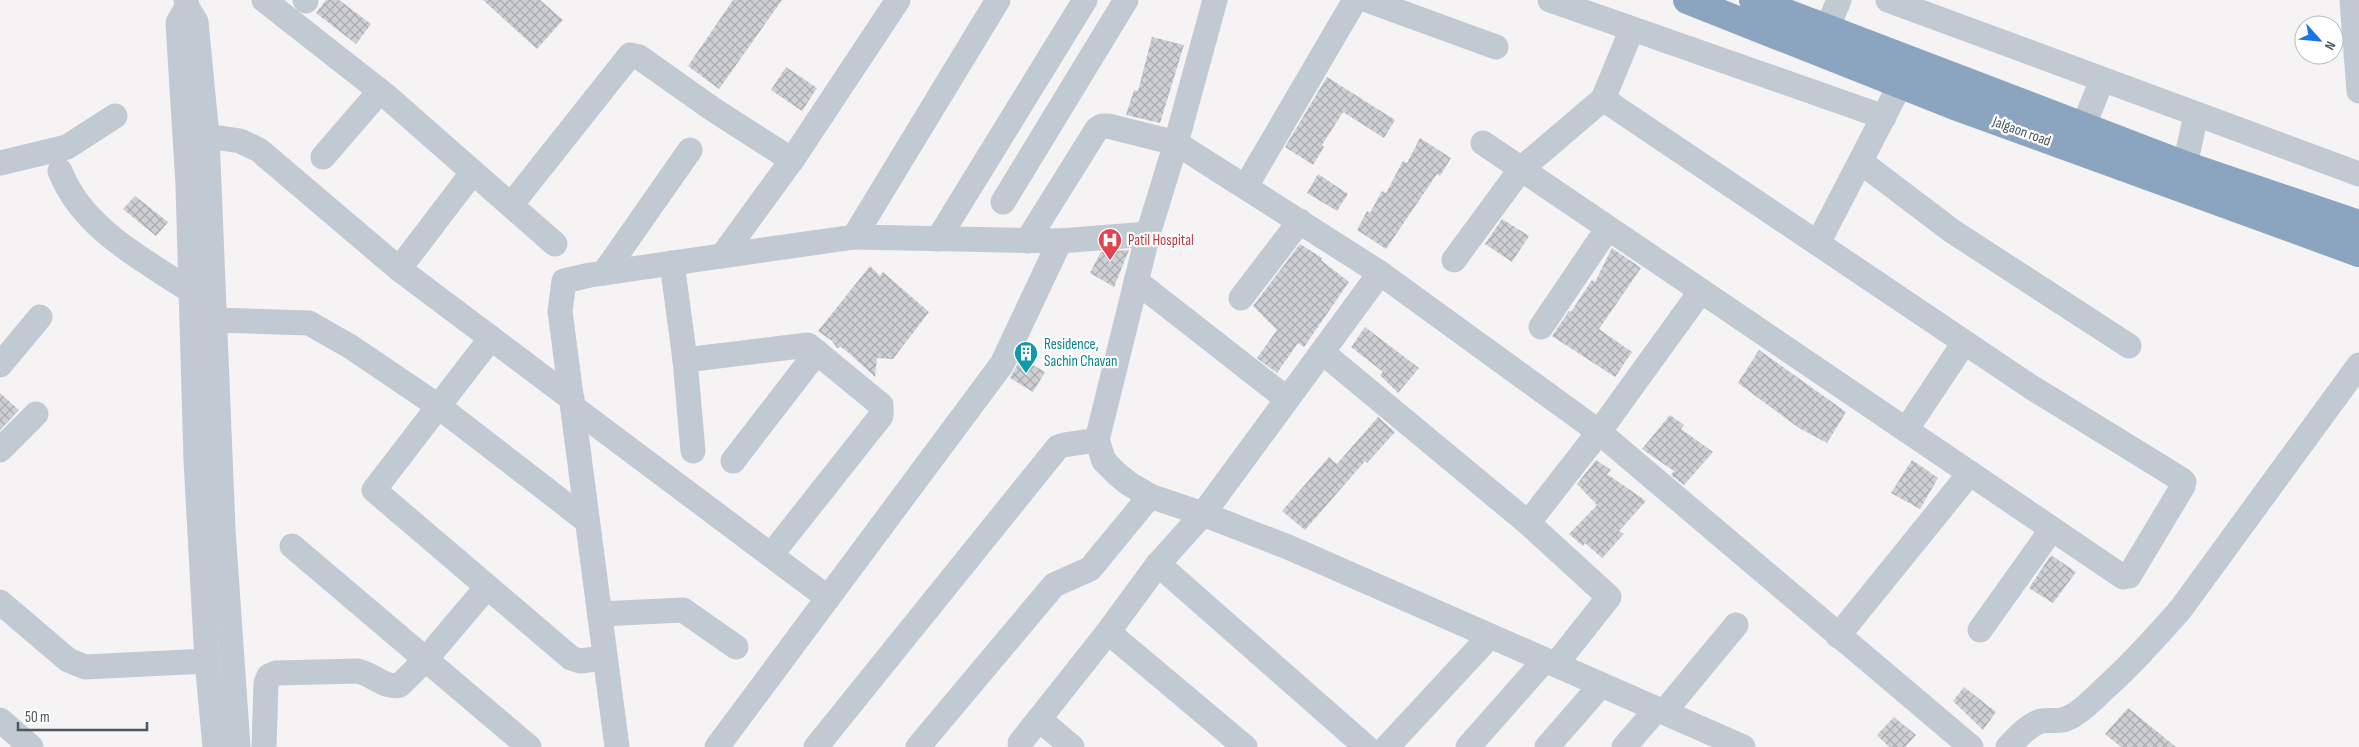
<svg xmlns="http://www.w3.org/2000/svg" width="2359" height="747" font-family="'Sofia Sans Condensed',sans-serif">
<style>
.building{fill:url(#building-cross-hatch)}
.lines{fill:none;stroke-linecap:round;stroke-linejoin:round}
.minor{stroke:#c1cad2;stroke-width:25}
.highway{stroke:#8ba5c1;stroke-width:28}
.labels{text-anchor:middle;stroke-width:4.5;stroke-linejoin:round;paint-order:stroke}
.street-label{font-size:15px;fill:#4a5661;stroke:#fff}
.health-label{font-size:15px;fill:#be3a42;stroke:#fff;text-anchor:start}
.culture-label{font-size:15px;fill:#0d838f;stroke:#fff;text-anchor:start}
</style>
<defs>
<pattern id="building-cross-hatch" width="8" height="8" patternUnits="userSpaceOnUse" patternTransform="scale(1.25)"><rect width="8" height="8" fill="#cdcfd5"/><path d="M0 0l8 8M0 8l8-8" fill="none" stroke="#a8abb0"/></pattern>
</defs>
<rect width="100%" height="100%" fill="#f5f3f3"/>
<!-- building -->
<g class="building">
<path d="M326 0H339L371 24 356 44 316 13Z"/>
<path d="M483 0H540L563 20 537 49Z"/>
<path d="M733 0H782L719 89 688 66Z"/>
<path d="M1152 37 1184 45 1160 123 1126 115 1134 90 1138 91Z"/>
<path d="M786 67 817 88 802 111 771 90Z"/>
<path d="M1327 77 1395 120 1384 138 1343 112 1322 145 1324 147 1313 165 1285 147Z"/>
<path d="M1420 138 1451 158 1440 176 1437 174 1386 249 1357 230 1367 211 1370 213 1382 191 1386 193 1403 161 1407 163Z"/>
<path d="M1318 174 1348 194 1337 211 1307 193Z"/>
<path d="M135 196 168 222 156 236 123 209Z"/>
<path d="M1502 219 1529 236 1512 262 1485 244Z"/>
<path d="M1300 244 1322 258 1321 260 1349 282 1304 347 1298 343 1277 373 1257 358 1277 330 1253 306Z"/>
<path d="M1612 248 1641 268 1599 329 1632 352 1615 377 1552 336 1569 311 1571 312 1592 280 1595 282Z"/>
<path d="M1129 250 1114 287 1090 273 1101 252Z"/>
<path d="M870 266 880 276 883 272 929 312 893 359 877 358 875 377 850 354 841 347 837 348 832 341 818 331Z"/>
<path d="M1365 327 1419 368 1398 393 1380 375 1383 372 1351 347Z"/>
<path d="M1759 350 1846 412 1827 443 1799 428 1738 383Z"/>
<path d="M1021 358 1045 372 1033 392 1010 378Z"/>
<path d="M0 393 19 410 0 430Z"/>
<path d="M1670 415 1684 425 1681 429 1713 452 1684 485 1671 475 1674 471 1642 449Z"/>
<path d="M1378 417 1395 432 1367 463 1365 461 1305 530 1282 511 1329 457 1337 464Z"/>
<path d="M1596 460 1611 470 1607 474 1646 501 1619 531 1624 534 1602 558 1585 543 1583 546 1569 534 1597 505 1577 484Z"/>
<path d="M1912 460 1938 478 1920 509 1891 493Z"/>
<path d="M2051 555 2076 572 2053 603 2029 588Z"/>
<path d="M1964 687 1996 712 1983 730 1953 701Z"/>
<path d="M2128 708 2176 747H2121L2105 734Z"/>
<path d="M1894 717 1916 735 1905 747H1889L1877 735Z"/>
</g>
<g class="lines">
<!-- minor -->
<g class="minor">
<path d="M186 0 187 7 196 22 207 136 223 529 238 747"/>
<path d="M264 0 384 94 555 244"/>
<path d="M305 0 306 1"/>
<path d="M1215 0 1176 143 1148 234 1097 440 1104 461 1117 474 1128 483 1150 496 1203 514 1288 547 1743 747"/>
<path d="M1367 0 1496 47"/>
<path d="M1550 0 1884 117"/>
<path d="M1888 0 2359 174"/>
<path d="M2352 0 2359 91"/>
<path d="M187 7 178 23 188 185 196 460 207 661 215 747"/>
<path d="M1827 29 1839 0"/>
<path d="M2083 127 2102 80"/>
<path d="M207 136 240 141 259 150 399 269 572 399"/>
<path d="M1483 143 2123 577 2129 576 2183 486 2184 482 2182 480 2031 387 1603 99"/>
<path d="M323 157 380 91"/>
<path d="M1861 162 1952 231 2129 346"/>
<path d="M0 163 67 147 115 116"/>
<path d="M2185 165 2196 115"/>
<path d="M60 171C82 228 142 259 191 291"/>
<path d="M1246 186 1355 0"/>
<path d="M1003 202 1126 0"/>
<path d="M511 205 630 55 639 57 714 110 792 160"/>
<path d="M854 237 1060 241 1148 234"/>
<path d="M938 239 1085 0"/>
<path d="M1027 241 1097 129 1102 126H1108L1176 143 1380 273 1599 432 1971 747"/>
<path d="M1818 243 1900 85"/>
<path d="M722 256 792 160 898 0"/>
<path d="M1454 260 1521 169 1603 99 1632 29"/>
<path d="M672 263 685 360 693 451"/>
<path d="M399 269 473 172"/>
<path d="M604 273 690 150"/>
<path d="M1136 281 1287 399"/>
<path d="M1241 298 1300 221"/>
<path d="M199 321 215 320 309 323 351 347 438 406 587 521"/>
<path d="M1541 327 1608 228"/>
<path d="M491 338 374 490 571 658 580 661 605 658"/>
<path d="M1322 352 1528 523 1609 597 1556 664"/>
<path d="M685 360 808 345 881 405V416L771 555"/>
<path d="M0 365 40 317"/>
<path d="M573 407 828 598"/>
<path d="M1906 430 1964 343"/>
<path d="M0 450 36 414"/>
<path d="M733 461 817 352"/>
<path d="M1528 523 1599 432 1701 291"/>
<path d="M292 546 529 747"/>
<path d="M1158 564 1366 747"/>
<path d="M0 602 68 660 85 667 207 661"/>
<path d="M600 614 683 610 736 647"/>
<path d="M1980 630 2052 529"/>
<path d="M1108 632 1245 747"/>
<path d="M1838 636 1970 473"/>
<path d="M1664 712 1736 625"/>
<path d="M1039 719 1072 747"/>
<path d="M0 720 31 747"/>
<path d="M1020 743 1108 632 1158 564 1203 514 1380 273"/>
<path d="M264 747 266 683 269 676 276 673 358 671C373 674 384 689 400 685L426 659 487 587"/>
<path d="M617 747 560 311 564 281 590 275 854 237 998 0"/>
<path d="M717 747 1002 364 1060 241"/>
<path d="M816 747 1058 447 1064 445 1097 440"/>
<path d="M918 747 1054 585 1090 569 1150 496"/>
<path d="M1387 747 1490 636"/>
<path d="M1468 747 1545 660"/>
<path d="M1547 747 1601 685"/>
<path d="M1624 747 1657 709"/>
<path d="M2008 747C2016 739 2029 724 2041 721 2054 719 2059 724 2074 715 2085 708 2094 699 2103 690 2131 665 2155 638 2180 610L2359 365"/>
</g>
<!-- highway -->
<g class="highway">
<path d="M1687 0 1952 105 2359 253"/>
<path d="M1753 0 2185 165 2359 224"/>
</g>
</g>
<!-- icons -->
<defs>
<g id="hospital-pin" transform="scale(1.25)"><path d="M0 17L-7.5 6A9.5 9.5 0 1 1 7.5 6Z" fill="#e0444e" stroke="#fff"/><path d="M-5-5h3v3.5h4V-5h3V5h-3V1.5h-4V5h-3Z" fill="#fff"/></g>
<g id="building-pin" transform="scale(1.25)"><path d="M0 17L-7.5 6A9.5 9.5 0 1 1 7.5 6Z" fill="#0f9aa8" stroke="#fff"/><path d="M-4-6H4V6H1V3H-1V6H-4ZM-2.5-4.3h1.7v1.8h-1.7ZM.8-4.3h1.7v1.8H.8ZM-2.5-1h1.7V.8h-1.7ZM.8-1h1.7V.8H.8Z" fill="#fff"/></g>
</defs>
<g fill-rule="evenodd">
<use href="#hospital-pin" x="1110" y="240"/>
<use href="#building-pin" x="1026" y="353"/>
</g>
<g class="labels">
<!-- street labels -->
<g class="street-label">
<text transform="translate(2022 131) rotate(20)" y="5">Jalgaon road</text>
</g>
<!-- health labels -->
<g class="health-label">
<text x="1128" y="245">Patil Hospital</text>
</g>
<!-- culture labels -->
<g class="culture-label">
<text x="1044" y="349">Residence,<tspan x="1044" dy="17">Sachin Chavan</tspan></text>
</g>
</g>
<!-- north arrow -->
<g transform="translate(2319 40) rotate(117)"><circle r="24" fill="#ffffff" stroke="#b7bbc0"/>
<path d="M0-4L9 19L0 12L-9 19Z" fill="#1a73e8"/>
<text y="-8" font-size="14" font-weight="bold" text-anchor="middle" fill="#4a5661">N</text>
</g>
<!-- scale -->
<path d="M18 722v8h129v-8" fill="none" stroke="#4a5661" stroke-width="2.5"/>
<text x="25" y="722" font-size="15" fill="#4a5661" stroke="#ffffff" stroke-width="4" paint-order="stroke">50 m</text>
</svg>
